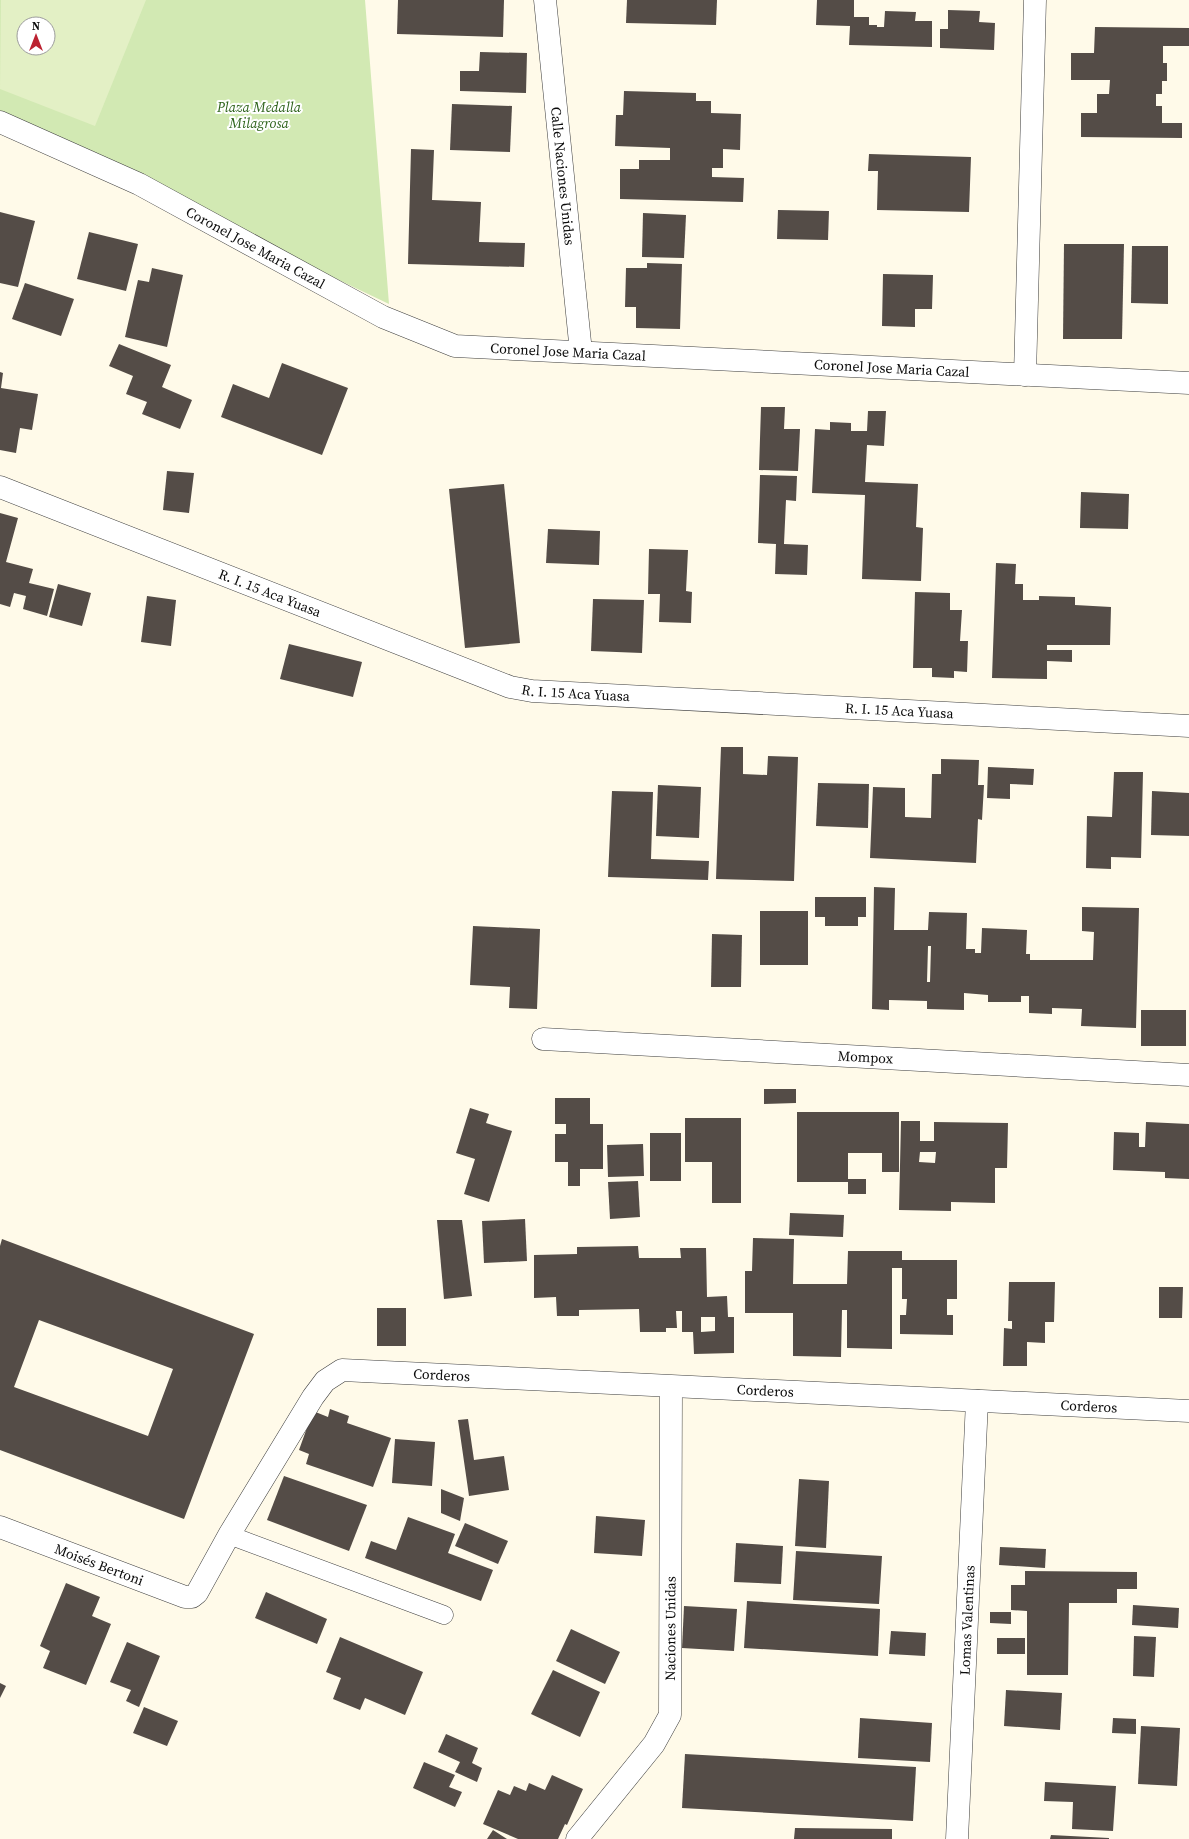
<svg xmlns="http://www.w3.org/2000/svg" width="1189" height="1839" font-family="'Source Serif 4',serif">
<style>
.green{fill:#d2e9b3;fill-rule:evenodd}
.pitch{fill:#e3f0c5;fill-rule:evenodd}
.building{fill:#544c47;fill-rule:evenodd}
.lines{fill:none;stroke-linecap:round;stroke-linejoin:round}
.service-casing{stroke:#3e3e3e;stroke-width:19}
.minor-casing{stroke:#3e3e3e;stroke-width:23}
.tertiary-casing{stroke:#3e3e3e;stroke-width:23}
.service{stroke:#fff;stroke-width:18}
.minor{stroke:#fff;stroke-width:22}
.tertiary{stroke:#fff;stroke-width:22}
.labels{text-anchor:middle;stroke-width:4;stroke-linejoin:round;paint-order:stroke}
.park-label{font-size:14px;font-style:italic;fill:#2e631b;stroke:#fff}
.street-label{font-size:14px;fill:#0b0b0b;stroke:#fff}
</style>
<rect width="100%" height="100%" fill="#fffae9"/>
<!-- green -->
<path class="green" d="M0 0H365L389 304 0 118ZM24 24H48V48H24Z"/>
<!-- pitch -->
<path class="pitch" d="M1 0H146L95 126 0 89ZM24 24H48V48H24Z"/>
<!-- building -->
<g class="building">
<path d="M398 0H504L503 37 397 34Z"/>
<path d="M627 0H717L716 25 626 23Z"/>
<path d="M817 0H854V17H869V25H877V27H884L885 11 916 12 915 21H932V47L849 45 850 26 816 25Z"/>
<path d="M948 10 980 11 979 22 995 23 994 50 940 48V29H948Z"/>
<path d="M1095 27 1189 28V46H1163V63H1167V81H1162V94H1156V106H1162V123H1182V138L1081 137V113H1097V94H1109L1110 80H1071V53H1094Z"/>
<path d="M480 52 527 53 526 93 460 91V71H479Z"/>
<path d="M624 91 696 93V101H711V113L741 114 740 150 723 149V168H712V177L744 178 743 202 620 199V169H639V160H670V148L615 146 616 115H623Z"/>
<path d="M452 104 512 106 510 152 450 150Z"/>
<path d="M411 149 434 150 432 200 481 202 479 242 525 243 524 267 408 264Z"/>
<path d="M869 154 971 157 969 212 877 210 878 171H868Z"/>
<path d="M778 210 829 211 828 240 777 239Z"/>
<path d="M0 212 35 221 18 287 0 283Z"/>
<path d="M643 213 686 215 684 258 642 257Z"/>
<path d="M89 232 138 244 126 291 77 279Z"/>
<path d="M1064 244H1124L1122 339H1063Z"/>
<path d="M1132 246H1168V304L1131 303Z"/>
<path d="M647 263 682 264 680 329 636 328V307H625L626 268H647Z"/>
<path d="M152 268 183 275 167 347 125 337 138 280 149 282Z"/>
<path d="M883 274 933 275 932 309H915V327L882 326Z"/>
<path d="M25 283 74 299 61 336 12 319Z"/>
<path d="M119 344 171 365 162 387 192 400 180 429 142 414 147 402 126 394 133 376 109 366Z"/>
<path d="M282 363 348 388 322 455 221 417 233 384 269 398Z"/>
<path d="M0 372 3 373 1 388 38 394 32 430 20 428 16 453 0 450Z"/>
<path d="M761 407H785L784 429H800L798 471 759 470Z"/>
<path d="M868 411H886L884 446 867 445 865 482 918 484 916 527 923 528 921 581 862 579 865 495 812 493 815 429 830 430V422L851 423V431H867Z"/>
<path d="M167 471 194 473 189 513 163 510Z"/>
<path d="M760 475 797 476 796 501 786 500 784 544 808 545 807 575 775 574 776 544 758 543Z"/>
<path d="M504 484 520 643 465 648 449 489Z"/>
<path d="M1081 492 1129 494 1128 529 1080 528Z"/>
<path d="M0 513 18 518 6 562 33 569 29 583 54 589 47 616 23 609 26 596 14 593 10 607 0 604Z"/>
<path d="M548 529 600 531 599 565 546 563Z"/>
<path d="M649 549 688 550 686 591 692 592 691 623 659 622 660 594H648Z"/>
<path d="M996 563 1016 564 1015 584H1023V600H1039V596L1075 597V605L1111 607 1110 645H1047V650H1072V662L1047 661V679L992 678Z"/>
<path d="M58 584 91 593 82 626 49 617Z"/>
<path d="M915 592 950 593V610H962L960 641H968L967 672 954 671V678L932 677V668H913Z"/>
<path d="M147 596 176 600 171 646 141 642Z"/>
<path d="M593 599 644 600 642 653 591 651Z"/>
<path d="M289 644 362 662 353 697 280 679Z"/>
<path d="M721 747H743V774L767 775 768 756 798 757 794 881 716 879Z"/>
<path d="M941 759 979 760 978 785H984L982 820 978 819 976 863 870 858 873 787 905 788V817L931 818 932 774H941Z"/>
<path d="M988 767 1034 769 1033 785 1010 784V799L987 798Z"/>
<path d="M1114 772H1143L1141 858 1111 857V869L1086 868 1087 816 1112 817Z"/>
<path d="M818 783 869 784 868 828 816 826Z"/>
<path d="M658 785 701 787 699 838 656 836Z"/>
<path d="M612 791 653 792 651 859 709 861 708 880 608 877Z"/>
<path d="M1152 791 1189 793V836L1151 835Z"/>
<path d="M874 887 895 888 894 930H928L929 912 967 913 966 949H975V953H981L982 928 1027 930 1026 954H1030V960H1093L1094 932 1082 931V907L1139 908 1136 1028 1081 1026 1082 1009 1052 1008V1014L1029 1013V996H1021V1002H988V995L964 993V1010L927 1009V1001L889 1000V1010L872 1009ZM928 946H931L930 982H927Z"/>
<path d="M815 897H866V917H858V926H825V917H815Z"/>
<rect x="760" y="911" width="48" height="54"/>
<path d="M473 926 540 929 537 1009 509 1008 510 987 470 985Z"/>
<path d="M712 934 742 935 741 987H711Z"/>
<rect x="1141" y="1010" width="45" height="36"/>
<path d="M764 1089H796V1103L764 1104Z"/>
<path d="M555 1098H590V1124H603V1169H580V1186H568V1162H555V1134H566V1124H555Z"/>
<path d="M470 1108 489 1114 486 1123 512 1131 489 1202 464 1194 475 1159 456 1153Z"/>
<path d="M797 1112H899V1172H882V1153H848V1179H866V1194H848V1182H797Z"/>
<path d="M685 1118H741V1203H712V1162H685Z"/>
<path d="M901 1121H920V1141H934V1122L1008 1123 1007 1168H995V1203L951 1202V1211L899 1210ZM920 1152H936L935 1163 919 1162Z"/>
<path d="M1146 1122 1189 1124V1179L1165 1178V1172L1113 1170 1114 1132 1139 1133V1147H1145Z"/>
<rect x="650" y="1133" width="31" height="48"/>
<path d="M643 1144 644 1176 608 1177 607 1145Z"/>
<path d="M638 1181 640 1217 610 1219 608 1182Z"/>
<path d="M790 1213 844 1215 843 1237 789 1235Z"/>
<path d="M525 1219 527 1261 484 1263 482 1221Z"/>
<path d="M437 1220H462L472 1296 444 1299Z"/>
<path d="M753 1238 794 1239 793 1284H847L848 1251H902V1260H957V1299H947V1315H953V1335L900 1334V1315H906L907 1299H902V1268H892V1349L847 1348V1310H842L841 1357 793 1356V1313H745V1271H752Z"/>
<path d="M2 1239 254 1334 184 1519 0 1450V1246ZM39 1320 173 1369 148 1436 14 1387Z"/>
<path d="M638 1246 639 1258H681L680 1248H706L707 1297 727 1296 728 1317H734V1353L694 1354 693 1332H682V1311H676L677 1328H666V1332H640L639 1309 579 1310V1316H557L556 1297 534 1298V1255L577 1254V1247ZM701 1317H715V1331L701 1332Z"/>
<path d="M1009 1282H1055L1054 1322H1045V1343L1027 1342V1366H1003L1004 1328 1012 1329V1321H1008Z"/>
<path d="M1159 1287H1183L1182 1318H1159Z"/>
<rect x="377" y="1308" width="29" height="38"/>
<path d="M330 1409 349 1416 347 1423 391 1438 373 1487 306 1464 309 1454 299 1450 313 1411 328 1417Z"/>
<path d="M468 1419 474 1460 504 1456 509 1490 469 1496 458 1420Z"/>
<path d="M395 1439 435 1442 432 1486 392 1483Z"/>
<path d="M284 1476 367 1505 349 1551 267 1520Z"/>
<path d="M799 1479 829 1481 826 1548 795 1546Z"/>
<path d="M441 1489 464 1498 460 1521 441 1513Z"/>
<path d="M596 1516 645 1520 642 1556 594 1553Z"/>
<path d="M408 1517 455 1534 448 1553 493 1570 481 1601 365 1558 371 1541 396 1550Z"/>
<path d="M465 1523 508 1541 498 1564 455 1546Z"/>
<path d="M736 1543 783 1546 781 1584 734 1582Z"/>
<path d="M1000 1547 1046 1549 1045 1568 999 1565Z"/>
<path d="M796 1551 882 1556 879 1604 793 1600Z"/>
<path d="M1025 1571 1137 1572V1589H1117V1603H1069L1068 1675H1027V1611L1011 1610V1585H1025Z"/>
<path d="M66 1583 100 1597 92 1616 111 1624 86 1685 43 1668 50 1651 40 1646Z"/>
<path d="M266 1592 327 1619 317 1644 255 1618Z"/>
<path d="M747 1601 880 1609 878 1656 744 1648Z"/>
<path d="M1133 1605 1179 1608 1178 1628 1132 1625Z"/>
<path d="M684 1606 737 1609 734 1651 682 1648Z"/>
<path d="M990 1612H1011V1624L990 1623Z"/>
<path d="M571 1629 620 1652 605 1684 556 1661Z"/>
<path d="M891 1631 926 1633 925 1656 889 1654Z"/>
<path d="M1134 1636 1156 1637 1154 1677 1133 1676Z"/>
<path d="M340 1637 423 1672 405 1715 365 1698 360 1710 333 1699 341 1678 326 1672Z"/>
<rect x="997" y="1638" width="28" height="16"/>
<path d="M127 1642 160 1656 139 1707 126 1701 131 1690 110 1682Z"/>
<path d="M553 1670 600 1692 580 1737 531 1714Z"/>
<path d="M0 1683 6 1686 0 1698Z"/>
<path d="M1006 1690 1062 1693 1060 1730 1004 1726Z"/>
<path d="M144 1707 178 1721 167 1746 133 1733Z"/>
<path d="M860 1718 932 1723 930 1762 858 1758Z"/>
<path d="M1113 1718 1136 1719V1734L1112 1733Z"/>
<path d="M1141 1726 1180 1728 1177 1786 1138 1784Z"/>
<path d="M446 1734 478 1748 472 1763 482 1768 477 1782 455 1772 460 1762 438 1752Z"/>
<path d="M685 1754 916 1767 913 1821 682 1808Z"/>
<path d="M424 1762 455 1775 449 1787 462 1792 455 1807 413 1788Z"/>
<path d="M552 1775 583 1789 567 1825 565 1824 558 1839H518L483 1824 498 1790 510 1795 514 1786 526 1791 529 1783 545 1790Z"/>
<path d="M1045 1782 1116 1786 1113 1831 1072 1829 1073 1802 1044 1801Z"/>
<path d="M795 1828 892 1829V1839H794Z"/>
<path d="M493 1830 507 1839H487Z"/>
<path d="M1051 1835 1109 1838V1839H1050Z"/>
</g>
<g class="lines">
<!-- service casing -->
<g class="service-casing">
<path id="service" d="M229 1535 444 1615"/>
</g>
<!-- minor casing -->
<g class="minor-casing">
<g id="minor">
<path id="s1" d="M545 0 581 352"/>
<path d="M1025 375 1035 0"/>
<path id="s2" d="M0 487 510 687 532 691 1189 726"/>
<path id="s3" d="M543 1039 1189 1075"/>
<path id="s4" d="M0 1527 185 1597H192L197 1593 229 1535 313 1397 325 1381 342 1370 1189 1411"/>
<path id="s5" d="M577 1839 654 1744 670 1715 671 1387"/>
<path id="s6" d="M957 1839 977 1401"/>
</g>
</g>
<!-- tertiary casing -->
<g class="tertiary-casing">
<g id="tertiary">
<path id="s7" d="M0 122 139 184 383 317 455 346 1189 383"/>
</g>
</g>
<!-- service -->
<use href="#service" class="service"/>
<!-- minor -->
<use href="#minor" class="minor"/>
<!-- tertiary -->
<use href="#tertiary" class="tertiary"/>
</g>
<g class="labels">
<!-- park labels -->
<g class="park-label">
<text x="259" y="112">Plaza Medalla<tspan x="259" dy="16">Milagrosa</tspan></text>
</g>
<!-- street labels -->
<g class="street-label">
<text dy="5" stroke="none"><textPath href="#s1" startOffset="177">Calle Naciones Unidas</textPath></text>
<text dy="5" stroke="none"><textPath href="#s7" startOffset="285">Coronel Jose Maria Cazal</textPath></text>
<text dy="5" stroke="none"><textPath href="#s7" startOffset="621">Coronel Jose Maria Cazal</textPath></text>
<text dy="5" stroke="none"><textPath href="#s7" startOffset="945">Coronel Jose Maria Cazal</textPath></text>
<text dy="5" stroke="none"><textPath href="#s2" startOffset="290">R. I. 15 Aca Yuasa</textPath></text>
<text dy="5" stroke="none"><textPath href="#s2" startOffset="614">R. I. 15 Aca Yuasa</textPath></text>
<text dy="5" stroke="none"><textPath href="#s2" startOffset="938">R. I. 15 Aca Yuasa</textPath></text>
<text dy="5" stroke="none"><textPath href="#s3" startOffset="323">Mompox</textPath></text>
<text dy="5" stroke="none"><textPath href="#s4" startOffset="579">Corderos</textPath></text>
<text dy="5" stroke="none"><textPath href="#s4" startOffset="903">Corderos</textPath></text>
<text dy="5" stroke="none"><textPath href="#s4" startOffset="1227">Corderos</textPath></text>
<text dy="5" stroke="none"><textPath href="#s4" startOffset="106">Moisés Bertoni</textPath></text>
<text dy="5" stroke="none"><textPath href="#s6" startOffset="219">Lomas Valentinas</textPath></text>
<text dy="5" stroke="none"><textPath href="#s5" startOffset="242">Naciones Unidas</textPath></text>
</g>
</g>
<!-- north arrow -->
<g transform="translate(36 36)"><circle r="19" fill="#ffffff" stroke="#9d9d9d"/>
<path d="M0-3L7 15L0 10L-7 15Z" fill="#bc2231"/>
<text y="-6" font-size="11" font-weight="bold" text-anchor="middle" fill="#0b0b0b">N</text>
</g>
</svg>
